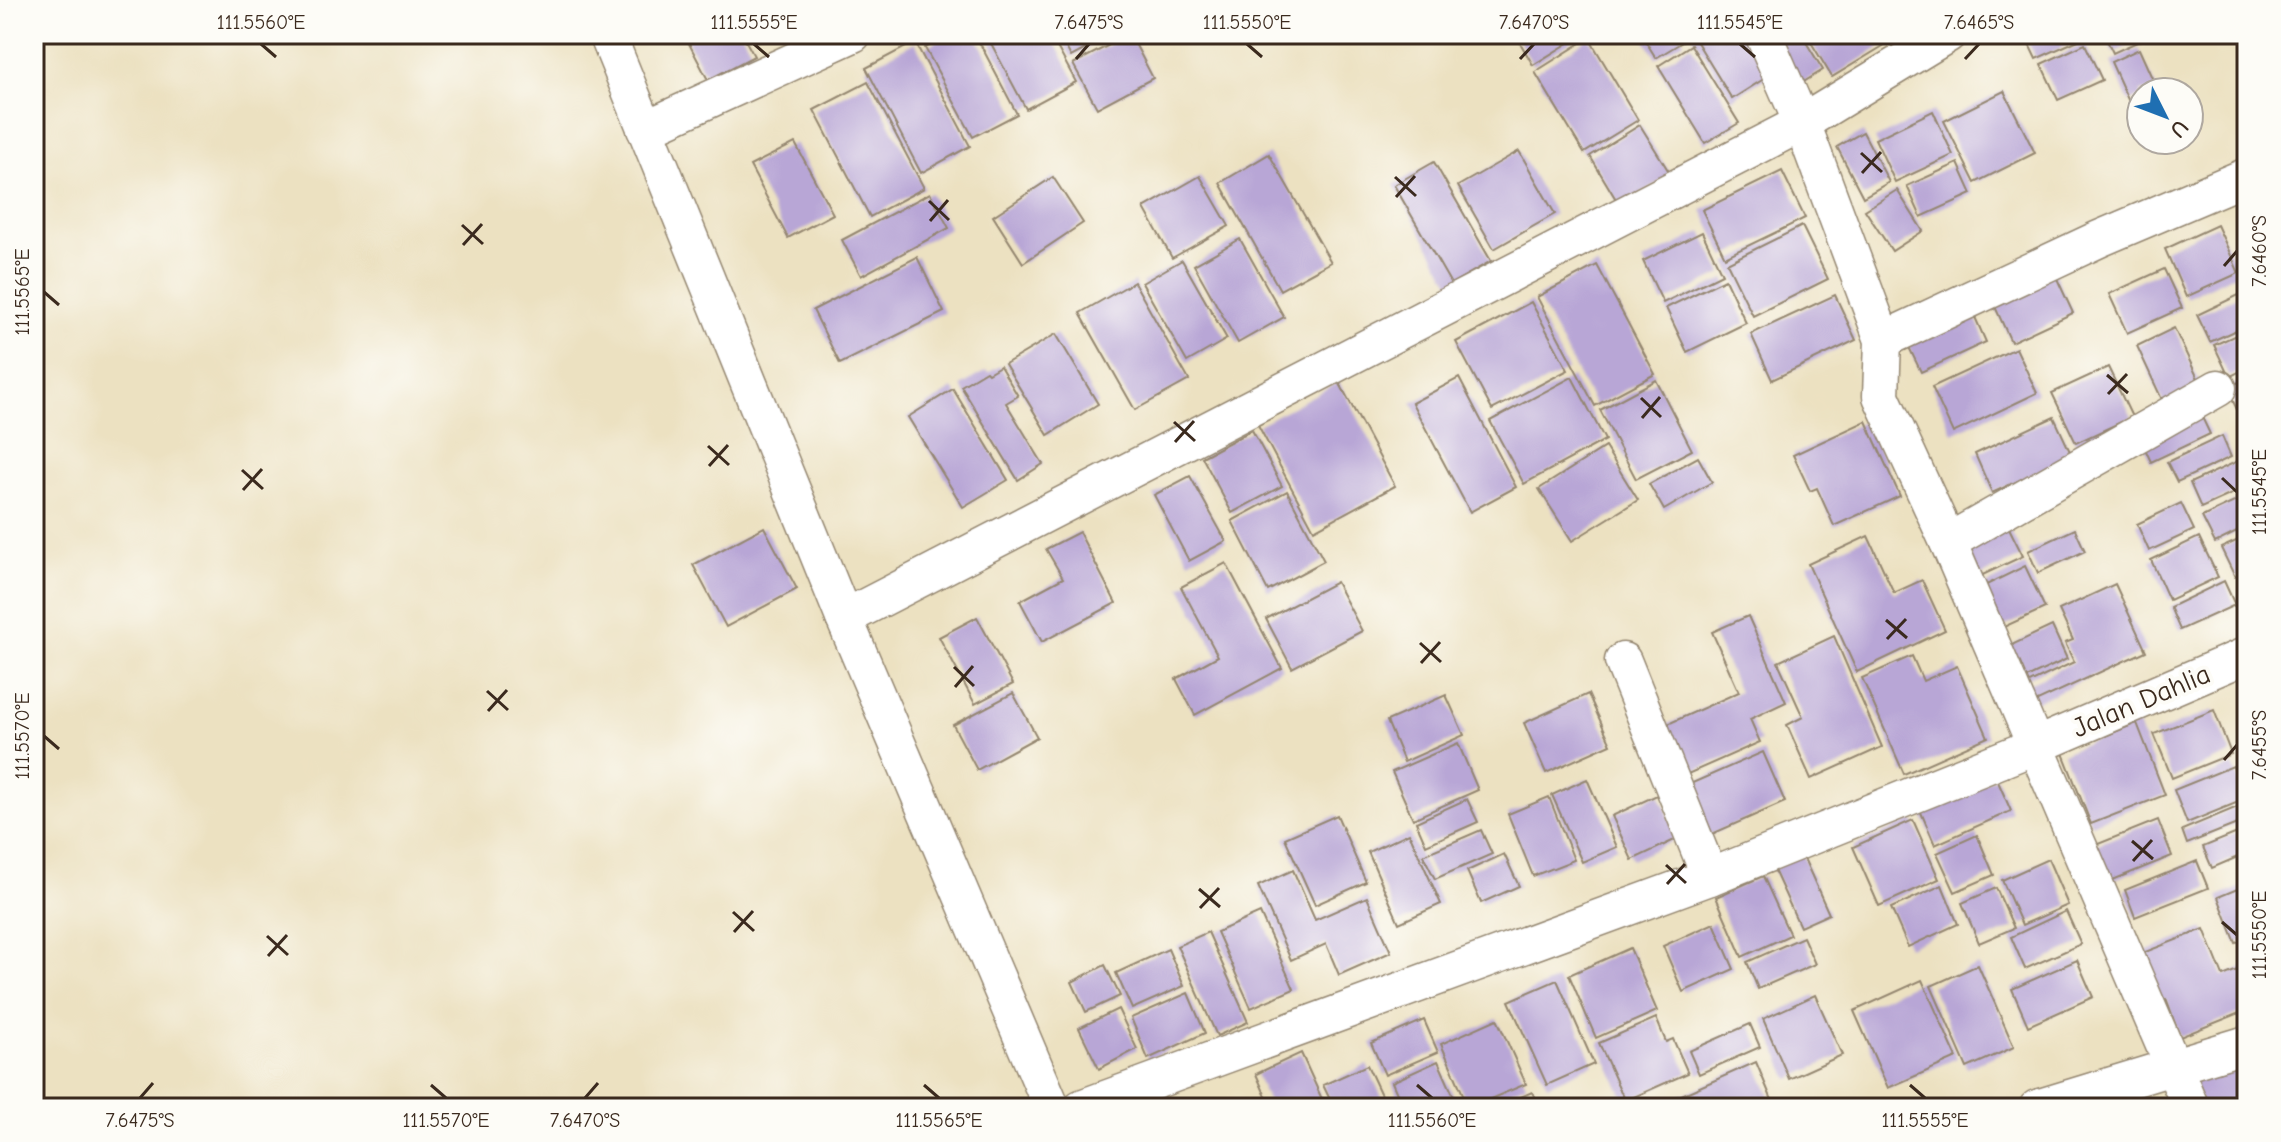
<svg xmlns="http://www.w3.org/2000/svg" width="2281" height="1142" font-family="'Comic Neue',sans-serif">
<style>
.building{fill:#b8a6d6}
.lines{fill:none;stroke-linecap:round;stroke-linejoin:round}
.street-casing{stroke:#948670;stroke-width:39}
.street{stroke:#fff;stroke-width:36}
.ticks{fill:none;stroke:#3b2a1e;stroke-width:3}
.labels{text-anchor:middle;stroke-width:8;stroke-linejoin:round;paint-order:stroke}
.street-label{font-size:28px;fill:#3b2a1e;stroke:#fdfcf7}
.neatline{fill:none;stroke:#3b2a1e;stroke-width:3}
.ticks-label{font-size:20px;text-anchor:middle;fill:#3b2a1e}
</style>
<rect width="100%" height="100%" fill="#fdfcf7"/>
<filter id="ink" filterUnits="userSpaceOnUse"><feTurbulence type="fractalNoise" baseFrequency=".0125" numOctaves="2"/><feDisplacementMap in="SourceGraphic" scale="16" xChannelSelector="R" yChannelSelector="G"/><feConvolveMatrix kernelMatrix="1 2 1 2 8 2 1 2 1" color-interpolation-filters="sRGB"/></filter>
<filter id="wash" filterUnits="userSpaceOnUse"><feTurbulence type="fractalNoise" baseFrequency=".006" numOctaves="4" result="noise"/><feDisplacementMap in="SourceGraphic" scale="32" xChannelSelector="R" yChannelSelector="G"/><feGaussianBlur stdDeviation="1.8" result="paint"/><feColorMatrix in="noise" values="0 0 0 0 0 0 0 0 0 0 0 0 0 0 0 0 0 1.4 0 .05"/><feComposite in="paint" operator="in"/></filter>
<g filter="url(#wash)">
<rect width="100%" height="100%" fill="#ece1c1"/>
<g id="blocks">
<!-- building -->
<g class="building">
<path d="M684 34H742L754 56 708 80Z"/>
<path d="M951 34H975L1017 114 973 137 925 48Z"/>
<path d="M986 34H1050L1076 82 1026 109Z"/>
<path d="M1059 34H1114L1071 57Z"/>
<path d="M1130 34 1153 78 1097 108 1073 64Z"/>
<path d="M1515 34H1583L1533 65Z"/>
<path d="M1641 34H1680L1684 41 1656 58Z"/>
<path d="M1692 34H1745L1770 75 1732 99Z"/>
<path d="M1772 34H1801L1823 70 1797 86Z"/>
<path d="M1806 34H1875L1883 46 1832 77Z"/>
<path d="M2029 34H2083L2085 37 2036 59 2025 36Z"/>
<path d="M2104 34H2146L2148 37 2113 53Z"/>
<path d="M1589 38 1638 120 1584 153 1535 72Z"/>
<path d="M915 42 970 146 921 173 866 68Z"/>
<path d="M2085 44 2102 80 2058 100 2041 64Z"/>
<path d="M1691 45 1739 123 1705 143 1658 66Z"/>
<path d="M2139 49 2157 89 2141 92V96L2129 102 2111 62Z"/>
<path d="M868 82 924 188 870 217 814 110Z"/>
<path d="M2004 91 2035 153 1975 183 1944 121Z"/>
<path d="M1933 111 1953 155 1895 182 1875 139Z"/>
<path d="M1640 125 1671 175 1620 206 1590 156Z"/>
<path d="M1863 132 1889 182 1863 197 1837 147Z"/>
<path d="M795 143 833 214 788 238 750 166Z"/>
<path d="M1519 151 1555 214 1494 249 1458 186Z"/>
<path d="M1269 154 1331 262 1280 290 1220 183Z"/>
<path d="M1434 162 1491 261 1451 284 1394 185Z"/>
<path d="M1958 163 1972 194 1921 217 1907 186Z"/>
<path d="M1782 171 1805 218 1725 257 1702 210Z"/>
<path d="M1200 176 1229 226 1172 258 1144 208Z"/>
<path d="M1053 177 1083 223 1023 263 993 216Z"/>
<path d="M1897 190 1923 231 1892 251 1865 210Z"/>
<path d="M930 193 949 228 861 276 842 240Z"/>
<path d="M2217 225 2239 273 2186 297 2165 249Z"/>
<path d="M1802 226 1828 279 1753 316 1727 263Z"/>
<path d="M1702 232 1722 274 1663 303 1643 261Z"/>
<path d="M1240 239 1284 317 1238 343 1194 265Z"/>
<path d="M917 257 944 312 840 364 813 310Z"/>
<path d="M1182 260 1227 339 1187 362 1142 283Z"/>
<path d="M1597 265 1655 374 1595 406 1537 297Z"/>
<path d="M2164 269 2182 308 2127 333 2109 294Z"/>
<path d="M2054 272 2073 313 2011 342 1992 300Z"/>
<path d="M1725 279 1746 323 1687 352 1666 308Z"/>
<path d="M1134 282 1189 380 1135 410 1080 313Z"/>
<path d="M2247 291V325L2210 342 2197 315Z"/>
<path d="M1835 295 1856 340 1772 380 1751 334Z"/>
<path d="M1531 302 1568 370 1492 410 1456 342Z"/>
<path d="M1971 308 1986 342 1921 372 1905 339Z"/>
<path d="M2174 328 2203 389 2165 406 2137 346Z"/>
<path d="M2247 330V368L2229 377 2214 345Z"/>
<path d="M1056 334 1098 404 1048 435 1005 364Z"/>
<path d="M2016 348 2037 393 1953 433 1932 387Z"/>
<path d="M1000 366 1018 396 1006 403 1043 464 1018 480 961 386 986 371 988 373Z"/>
<path d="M2108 367 2132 417 2076 443 2052 393Z"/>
<path d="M1572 377 1605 440 1524 484 1490 421Z"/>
<path d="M1459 378 1516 487 1470 512 1412 403Z"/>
<path d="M2247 378V408L2238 412 2227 388Z"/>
<path d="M1656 380 1692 450 1636 479 1600 410Z"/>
<path d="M1339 382 1395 486 1314 530 1258 425Z"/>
<path d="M953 389 1008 480 963 507 908 417Z"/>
<path d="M2200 413 2210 434 2151 462 2141 440Z"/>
<path d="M2054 417 2072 456 1992 493 1975 454Z"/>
<path d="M1866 421 1900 496 1834 526 1817 488 1810 491 1793 455Z"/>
<path d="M1252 430 1282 486 1232 513 1202 457Z"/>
<path d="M2222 436 2231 457 2177 482 2167 462Z"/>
<path d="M1605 447 1638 500 1572 541 1539 489Z"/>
<path d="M1698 457 1712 482 1664 510 1649 484Z"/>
<path d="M2238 461 2247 480V487L2201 508 2190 483Z"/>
<path d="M1190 476 1226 541 1189 561 1154 495Z"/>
<path d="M1287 491 1324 561 1268 591 1232 521Z"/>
<path d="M2247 496V527L2215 543 2202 517Z"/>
<path d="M2181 503 2194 530 2149 551 2137 524Z"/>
<path d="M2007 524 2023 556 1972 580 1956 548Z"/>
<path d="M764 527 797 589 726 627 693 565Z"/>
<path d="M2075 529 2085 551 2038 573 2028 551Z"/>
<path d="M1079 532 1116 603 1042 642 1020 601 1063 578 1046 549Z"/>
<path d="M1868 536 1894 593 1922 580 1945 630 1857 672 1808 564Z"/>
<path d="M2247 536V571L2235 577 2221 548Z"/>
<path d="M2199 537 2218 577 2169 600 2151 560Z"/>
<path d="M1226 563 1282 668 1195 715 1176 679 1218 656 1181 587Z"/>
<path d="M2025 566 2045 608 1993 632 1974 591Z"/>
<path d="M2224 581 2235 605 2180 630 2170 607Z"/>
<path d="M1336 582 1362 631 1292 668 1266 619Z"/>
<path d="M2115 584 2146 651 2029 705 2021 687 2074 662 2065 643 2073 640 2059 610Z"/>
<path d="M1748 616 1786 702 1750 719 1760 742 1681 777 1659 728 1739 692 1712 632Z"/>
<path d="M977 617 1013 684 975 704 939 637Z"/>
<path d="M2052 626 2067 659 2016 683 2001 650Z"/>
<path d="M1834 636 1882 747 1811 779 1787 725 1803 717 1778 662Z"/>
<path d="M1912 656 1923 681 1957 666 1988 737 1904 774 1862 678Z"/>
<path d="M1013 693 1037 737 977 770 953 725Z"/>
<path d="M1588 694 1611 744 1546 773 1524 723Z"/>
<path d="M1446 695 1464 735 1404 762 1387 721Z"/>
<path d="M2214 710 2231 754 2172 778 2154 734Z"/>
<path d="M2137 723 2165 795 2091 824 2063 753Z"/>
<path d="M1458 743 1478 790 1413 819 1392 772Z"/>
<path d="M1763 752 1785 802 1703 838 1681 788Z"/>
<path d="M2233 766 2246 799 2187 823 2174 790Z"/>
<path d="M1996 777 2011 811 1935 845 1920 810Z"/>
<path d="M1587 779 1617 847 1582 862 1552 795Z"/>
<path d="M1659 794 1679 838 1632 860 1612 816Z"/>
<path d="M1549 797 1574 860 1533 876 1508 814Z"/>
<path d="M1467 799 1478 822 1426 845 1416 822Z"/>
<path d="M2247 803V820L2187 844 2182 830Z"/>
<path d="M1337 815 1366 882 1315 905 1285 838Z"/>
<path d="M1913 820 1939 879 1879 906 1853 847Z"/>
<path d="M2158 820 2172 856 2103 884 2088 848Z"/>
<path d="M2247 829V853L2212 868 2203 847Z"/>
<path d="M1481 830 1492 854 1435 879 1423 855Z"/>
<path d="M1409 833 1441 904 1399 923 1368 852Z"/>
<path d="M1977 835 1994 875 1955 892 1937 853Z"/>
<path d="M1504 854 1519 886 1481 903 1467 871Z"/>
<path d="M1802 854 1829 914 1800 927 1773 868Z"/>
<path d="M2048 859 2068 905 2022 925 2002 880Z"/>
<path d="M2197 861 2208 888 2135 917 2125 890Z"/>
<path d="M1293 870 1315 920 1367 897 1391 952 1339 975 1326 944 1291 960 1258 886Z"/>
<path d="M1763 876 1790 935 1742 957 1716 897Z"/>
<path d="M1942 885 1958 924 1908 947 1891 908Z"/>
<path d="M2247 885V953L2242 941 2236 943 2218 897Z"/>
<path d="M1996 888 2014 928 1979 943 1962 903Z"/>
<path d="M2066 911 2081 944 2025 969 2011 937Z"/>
<path d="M1260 913 1294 989 1251 1008 1217 932Z"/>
<path d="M1714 923 1734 969 1683 992 1663 946Z"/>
<path d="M2204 929 2223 976 2247 966V1010L2180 1037 2166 999 2159 1001 2140 954Z"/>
<path d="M1208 932 1248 1022 1217 1036 1177 946Z"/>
<path d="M1803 937 1815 964 1758 989 1747 962Z"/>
<path d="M1630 948 1657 1011 1596 1038 1569 975Z"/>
<path d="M1168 949 1184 986 1132 1009 1116 973Z"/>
<path d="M2077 960 2093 997 2028 1026 2012 989Z"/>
<path d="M1105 965 1120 996 1086 1012 1072 982Z"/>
<path d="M1978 965 2014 1047 1967 1068 1931 986Z"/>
<path d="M1557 980 1594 1064 1547 1085 1509 1001Z"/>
<path d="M1922 980 1957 1058 1888 1088 1854 1011Z"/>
<path d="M1188 993 1205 1033 1148 1059 1131 1018Z"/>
<path d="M1815 995 1842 1055 1789 1079 1763 1019Z"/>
<path d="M1118 1009 1137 1049 1099 1069 1079 1028Z"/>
<path d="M1656 1018 1666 1042 1673 1039 1688 1073 1625 1101 1599 1043Z"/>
<path d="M1497 1019 1526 1084 1469 1108 1441 1044Z"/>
<path d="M1424 1020 1438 1052 1385 1075 1371 1043Z"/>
<path d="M1750 1024 1760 1047 1699 1074 1689 1051Z"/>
<path d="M2247 1052V1094L2213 1108H2203L2190 1075Z"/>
<path d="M1301 1053 1326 1108H1271L1256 1074Z"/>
<path d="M1438 1061 1459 1108H1403L1392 1082Z"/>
<path d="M1756 1062 1772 1100 1754 1108H1652Z"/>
<path d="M1367 1065 1387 1108H1334L1323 1085Z"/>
<path d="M1532 1092 1540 1108H1496Z"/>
</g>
</g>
</g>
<g filter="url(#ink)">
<use href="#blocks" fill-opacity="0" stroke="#948670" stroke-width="2"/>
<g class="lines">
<!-- street casing -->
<g class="street-casing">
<g id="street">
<path d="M607 34 844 618 1052 1108"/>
<path d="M1763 34 1802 123 1883 340 1881 396 1948 542 2191 1108"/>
<path d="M645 129 853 34"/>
<path d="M1883 340 2099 239 2247 176"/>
<path d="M1948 542 2218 388"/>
<path d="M844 618 1802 123 1948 34"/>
<path d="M1623 661 1710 877"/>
<path d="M1081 1108 1710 877 2035 746 2247 655"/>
<path d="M2037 1108 2247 1044"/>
</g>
</g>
<!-- street -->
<use href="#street" class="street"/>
</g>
</g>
<!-- ticks -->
<path class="ticks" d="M261 44 276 57M754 44 769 57M1247 44 1262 57M1740 44 1755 57M1076 59 1089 44M1520 59 1534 44M1965 59 1979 44M1861 153 1882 172M1862 173 1881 152M1395 177 1416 196M1396 197 1415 176M929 201 949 220M930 221 948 200M462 225 483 244M463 245 482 224M2224 266 2237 251M44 292 59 305M2107 375 2128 393M2108 394 2127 374M1641 398 1661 417M1642 418 1660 397M1174 422 1195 441M1175 442 1194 421M708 446 729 465M709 466 728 445M242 470 263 489M2222 478 2237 492M243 490 262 469M1886 620 1907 638M1887 639 1906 619M1420 643 1441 662M1421 663 1440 642M954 667 974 686M955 687 973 666M487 691 508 710M488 711 507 690M44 736 59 749M2224 760 2237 745M2132 841 2153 859M2133 861 2152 840M1666 865 1686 883M1667 884 1685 864M1199 889 1220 907M1200 908 1219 888M733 912 754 931M2222 922 2237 935M734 932 753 911M267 936 288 955M268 956 287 935M431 1085 446 1098M924 1085 939 1098M1417 1085 1432 1098M1910 1085 1925 1098M140 1098 153 1083M585 1098 598 1083"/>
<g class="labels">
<!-- street labels -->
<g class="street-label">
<text transform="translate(2141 700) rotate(-23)" y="10">Jalan Dahlia</text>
</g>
</g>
<!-- margin -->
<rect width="2281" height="1142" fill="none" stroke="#fdfcf7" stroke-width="88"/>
<!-- north arrow -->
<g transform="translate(2165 116) rotate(132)"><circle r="38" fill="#fdfcf7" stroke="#afa8a0" stroke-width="2"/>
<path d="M0-6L14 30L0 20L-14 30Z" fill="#1f6fb2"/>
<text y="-12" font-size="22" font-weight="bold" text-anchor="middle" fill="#3b2a1e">U</text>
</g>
<rect x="44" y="44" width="2193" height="1054" class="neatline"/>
<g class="ticks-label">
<text x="261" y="29">111.5560°E</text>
<text x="754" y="29">111.5555°E</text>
<text x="1089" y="29">7.6475°S</text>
<text x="1247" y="29">111.5550°E</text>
<text x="1534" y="29">7.6470°S</text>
<text x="1740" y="29">111.5545°E</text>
<text x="1979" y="29">7.6465°S</text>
<text transform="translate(2259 251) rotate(-90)" y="7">7.6460°S</text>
<text transform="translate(22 292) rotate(-90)" y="7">111.5565°E</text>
<text transform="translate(2259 492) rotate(-90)" y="7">111.5545°E</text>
<text transform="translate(22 736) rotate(-90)" y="7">111.5570°E</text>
<text transform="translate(2259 745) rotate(-90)" y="7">7.6455°S</text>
<text transform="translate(2259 935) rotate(-90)" y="7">111.5550°E</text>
<text x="140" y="1127">7.6475°S</text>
<text x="446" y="1127">111.5570°E</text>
<text x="585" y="1127">7.6470°S</text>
<text x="939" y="1127">111.5565°E</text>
<text x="1432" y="1127">111.5560°E</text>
<text x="1925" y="1127">111.5555°E</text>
</g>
</svg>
